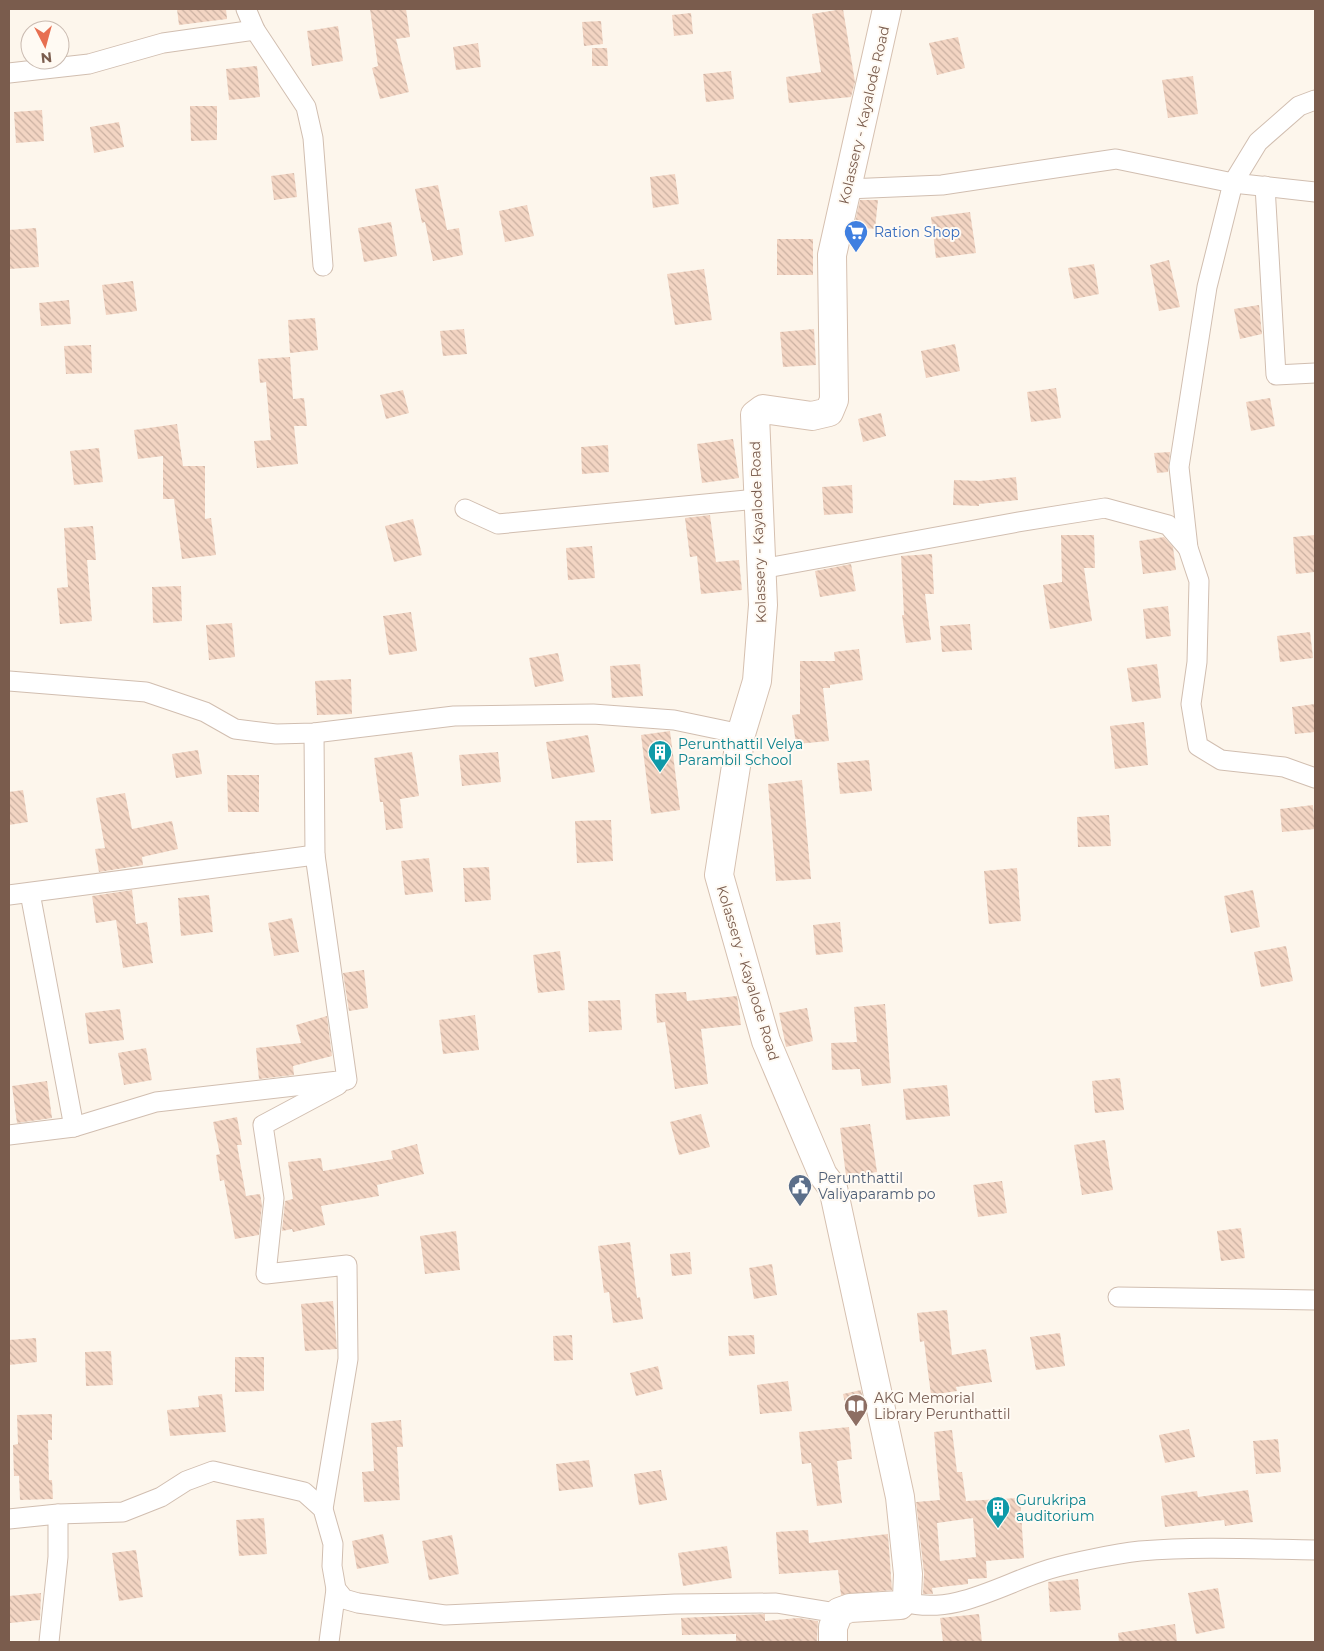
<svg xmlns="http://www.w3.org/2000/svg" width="1324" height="1651" font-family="Montserrat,sans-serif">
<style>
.building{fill:url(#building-back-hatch);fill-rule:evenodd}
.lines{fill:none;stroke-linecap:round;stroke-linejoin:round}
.street-casing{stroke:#d1beb0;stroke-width:21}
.secondary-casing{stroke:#d6c0b0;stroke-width:30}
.street{stroke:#fff;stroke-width:19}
.secondary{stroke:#fff;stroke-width:28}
.labels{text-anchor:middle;stroke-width:4;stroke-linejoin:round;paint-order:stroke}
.street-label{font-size:14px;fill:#7a5c4d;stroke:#fffaf3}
.shop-label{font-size:14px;fill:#366cbe;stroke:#fffaf3;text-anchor:start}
.culture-label{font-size:14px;fill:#0d838f;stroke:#fffaf3;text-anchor:start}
.service-label{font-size:14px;fill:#4e5e75;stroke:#fffaf3;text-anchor:start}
.education-label{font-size:14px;fill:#785e54;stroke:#fffaf3;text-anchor:start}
</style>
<defs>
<pattern id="building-back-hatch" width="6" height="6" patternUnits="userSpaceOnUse" patternTransform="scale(1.25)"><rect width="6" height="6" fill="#f3d5c3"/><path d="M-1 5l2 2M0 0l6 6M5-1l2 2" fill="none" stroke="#cab0a1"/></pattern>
</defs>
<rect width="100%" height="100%" fill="#fdf6ec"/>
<!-- building -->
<g class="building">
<path d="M177 9H226L227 19 179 25Z"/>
<path d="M370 9H406L410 37 396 39 409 92 380 99 372 68 378 66Z"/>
<path d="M843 9 855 82 851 97 789 103 786 77 821 72 812 14Z"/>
<path d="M691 13 693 34 674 36 672 15Z"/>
<path d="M601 21 603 44 584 46 582 22Z"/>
<path d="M338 26 343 61 312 66 307 31Z"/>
<path d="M958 37 965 68 937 75 929 43Z"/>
<path d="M478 43 481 67 456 70 453 47Z"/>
<path d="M592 48H607L608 66H592Z"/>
<path d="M257 66 260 97 229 100 226 69Z"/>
<path d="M731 71 734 99 706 102 703 74Z"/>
<path d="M1193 76 1198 114 1168 118 1162 80Z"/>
<path d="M190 106H217V140L191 141Z"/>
<path d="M42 110 44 141 16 143 14 112Z"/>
<path d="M119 122 124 147 94 153 90 127Z"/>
<path d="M294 173 297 197 274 200 271 176Z"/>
<path d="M675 174 679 204 653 208 650 177Z"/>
<path d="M438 185 447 230 459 228 463 255 433 261 425 222 422 223 415 189Z"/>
<path d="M860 200H878L875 229 854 227Z"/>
<path d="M527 205 534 236 505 242 499 211Z"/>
<path d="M970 212 976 253 936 258 931 217Z"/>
<path d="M391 222 397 256 364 262 358 228Z"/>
<path d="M36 228 39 267 9 269V230Z"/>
<rect x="777" y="239" width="36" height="36"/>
<path d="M1169 260 1180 307 1159 311 1150 265Z"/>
<path d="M1094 264 1099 294 1074 299 1068 268Z"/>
<path d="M704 269 712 320 675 325 667 274Z"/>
<path d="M133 281 137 311 106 315 102 285Z"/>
<path d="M69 300 71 324 41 326 39 303Z"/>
<path d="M1259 305 1262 334 1240 339 1234 309Z"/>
<path d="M315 318 318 350 290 353 288 320Z"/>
<path d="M464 329 467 354 443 356 440 331Z"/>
<path d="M814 329 816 365 783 367 780 332Z"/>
<path d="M955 344 960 371 926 378 921 351Z"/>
<path d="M91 345 92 373 66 374 64 346Z"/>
<path d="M290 357 293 399 304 398 307 426H294L298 464 257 468 254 441 271 440 266 382 260 383 258 359Z"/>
<path d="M1056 388 1061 418 1031 422 1027 392Z"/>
<path d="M403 390 409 413 386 419 380 395Z"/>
<path d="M1270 398 1275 426 1251 431 1246 402Z"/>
<path d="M881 413 886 436 863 442 858 419Z"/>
<path d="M177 424 183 466H205V519L211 518 216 555 182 559 174 499H163V456L138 459 134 430Z"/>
<path d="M733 439 739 478 702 483 697 444Z"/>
<path d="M608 445 609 472 582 474 581 447Z"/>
<path d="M99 448 103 482 74 485 70 451Z"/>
<path d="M1170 452 1168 472 1157 473 1154 453Z"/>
<path d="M1016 477 1018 500 979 504V506L953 505 954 480 980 481Z"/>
<path d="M852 485 853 513 824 515 822 487Z"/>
<path d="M710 515 716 562 739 560 742 590 701 594 697 556 690 557 685 518Z"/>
<path d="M413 519 422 555 394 562 385 526Z"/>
<path d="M93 526 96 560H87L92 621 60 624 57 588 68 587 64 528Z"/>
<path d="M1061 535H1094L1095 568H1084L1092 621 1050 629 1043 585 1062 582Z"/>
<path d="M1315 535V572L1296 574 1293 537Z"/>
<path d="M1164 537 1173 547 1176 570 1143 574 1139 541Z"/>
<path d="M592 546 595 578 568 580 566 548Z"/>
<path d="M932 554 934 594H925L931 640 906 643 902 615H904L901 556Z"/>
<path d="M851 564 856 591 820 597 815 571Z"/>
<path d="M181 586 182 621 153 623 152 587Z"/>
<path d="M1168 606 1171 636 1146 639 1143 609Z"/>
<path d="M411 612 417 651 389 655 383 616Z"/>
<path d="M232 623 235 657 209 660 206 625Z"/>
<path d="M970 624 972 650 942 652 940 626Z"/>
<path d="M1310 632 1313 658 1280 662 1277 636Z"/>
<path d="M859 649 863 680 830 685V688H823L829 741 796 744 792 715 800 714V661H835L834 652Z"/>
<path d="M558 653 564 681 535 687 529 658Z"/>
<path d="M640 664 643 696 612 698 610 666Z"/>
<path d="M1157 664 1161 698 1132 702 1127 668Z"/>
<path d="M351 679 352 714 317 715 315 681Z"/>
<path d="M1315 704V732L1295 734 1292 707Z"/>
<path d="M1144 722 1148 765 1115 769 1110 726Z"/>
<path d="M670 731 680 810 651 814 641 735Z"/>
<path d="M588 735 595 772 552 779 546 742Z"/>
<path d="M198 750 202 774 176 778 172 754Z"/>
<path d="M412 752 419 796 400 799 403 828 386 830 383 802H380L374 758Z"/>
<path d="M498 752 501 782 462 786 459 755Z"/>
<path d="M869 760 872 791 840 794 837 763Z"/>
<path d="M227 775H259V812H228Z"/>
<path d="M802 780 811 879 776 881 768 784Z"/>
<path d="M23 790 28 822 9 825V792Z"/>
<path d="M125 793 132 829 172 821 178 849 142 857 143 865 99 872 95 849 105 848 96 798Z"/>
<path d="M1313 805 1315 829 1282 832 1280 809Z"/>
<path d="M1109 815 1111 846 1078 847 1077 817Z"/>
<path d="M611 820 613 861 577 863 575 821Z"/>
<path d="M429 858 433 892 405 895 401 861Z"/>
<path d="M489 867 491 900 465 902 463 868Z"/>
<path d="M1017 868 1021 921 989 924 984 871Z"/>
<path d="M132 890 136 924 147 922 153 963 123 968 116 920 96 923 92 896Z"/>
<path d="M1253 890 1260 927 1231 933 1224 896Z"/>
<path d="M209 895 213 932 181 936 178 898Z"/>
<path d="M292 918 299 952 274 956 268 923Z"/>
<path d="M840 922 843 952 816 955 813 925Z"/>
<path d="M1286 946 1293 981 1261 987 1254 952Z"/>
<path d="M560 951 565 990 538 993 533 955Z"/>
<path d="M364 970 368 1008 349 1011 343 973Z"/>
<path d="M686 992 687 1001 737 996 741 1025 701 1029 708 1084 675 1089 665 1022 657 1023 655 994Z"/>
<path d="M620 1000 622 1030 589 1032 588 1001Z"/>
<path d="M885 1004 891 1083 862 1086 860 1069 832 1070 831 1043 857 1042 854 1007Z"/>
<path d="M807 1008 813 1041 786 1047 779 1013Z"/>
<path d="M120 1009 124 1040 89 1044 85 1013Z"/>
<path d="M475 1015 479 1050 443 1054 439 1020Z"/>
<path d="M327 1016 332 1056 293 1066 294 1075 259 1079 256 1048 301 1043 296 1025Z"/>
<path d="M146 1048 152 1080 124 1085 118 1053Z"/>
<path d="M1120 1078 1124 1110 1095 1113 1092 1081Z"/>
<path d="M47 1081 52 1118 17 1123 12 1086Z"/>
<path d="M947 1085 950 1116 906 1120 903 1089Z"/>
<path d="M701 1114 710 1147 679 1155 670 1122Z"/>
<path d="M237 1117 242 1145H237L246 1196 260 1194 262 1205 259 1235 235 1239 224 1180 220 1181 216 1155 220 1154 213 1122Z"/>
<path d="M870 1124 877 1172 846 1176 840 1128Z"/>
<path d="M1105 1140 1113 1190 1082 1195 1074 1145Z"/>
<path d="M417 1144 424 1174 377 1185 379 1196 321 1206 325 1225 293 1232 292 1229 282 1231 285 1201 293 1199 288 1162 321 1158 323 1171 393 1159 391 1151Z"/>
<path d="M1002 1181 1007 1213 978 1217 973 1185Z"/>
<path d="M1241 1228 1245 1258 1221 1261 1217 1231Z"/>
<path d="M456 1231 460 1270 425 1274 420 1236Z"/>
<path d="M630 1242 637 1298 640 1297 643 1319 613 1323 609 1292 604 1293 598 1246Z"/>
<path d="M690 1252 692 1274 672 1276 670 1254Z"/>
<path d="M772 1264 777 1295 754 1299 749 1268Z"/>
<path d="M333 1301 337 1349 305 1351 301 1304Z"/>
<path d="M947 1310 952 1355 986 1349 992 1382 956 1387 957 1391 931 1395 924 1341 920 1342 917 1313Z"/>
<path d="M1060 1333 1065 1366 1036 1370 1030 1337Z"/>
<path d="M572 1335 573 1360 554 1361 553 1336Z"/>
<path d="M754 1335 755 1354 729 1356 728 1336Z"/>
<path d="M36 1338 37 1362 9 1365V1340Z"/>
<path d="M111 1351 113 1385 86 1386 85 1352Z"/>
<path d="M235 1357H264V1391L235 1392Z"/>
<path d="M658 1366 663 1389 636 1396 630 1373Z"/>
<path d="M788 1381 792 1411 760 1414 757 1385Z"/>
<path d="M861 1390 866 1413 848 1417 843 1394Z"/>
<path d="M222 1394 226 1432 170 1436 167 1410 199 1407 198 1396Z"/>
<path d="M52 1414V1440H48L49 1480H52L53 1499 20 1500 19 1476H14L13 1445 18 1444 17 1415Z"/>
<path d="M401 1420 403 1447H397L400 1500 364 1502 362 1472 374 1471 371 1423Z"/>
<path d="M849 1427 852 1459 837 1461 842 1503 817 1506 811 1463 802 1464 799 1432Z"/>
<path d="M1189 1429 1195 1457 1165 1463 1159 1435Z"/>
<path d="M952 1430 957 1472H962L966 1501 1020 1498 1024 1558 986 1561 987 1578 968 1579V1584L932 1588 933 1594H923L924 1573 916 1502 940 1500 934 1432ZM973 1518 976 1557 940 1561 937 1523Z"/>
<path d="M1278 1439 1281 1472 1256 1474 1253 1441Z"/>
<path d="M589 1460 593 1487 559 1491 556 1464Z"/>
<path d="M661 1470 667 1500 639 1505 634 1474Z"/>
<path d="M1248 1490 1253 1522 1225 1526 1224 1520 1165 1527 1161 1496 1197 1491 1198 1497Z"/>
<path d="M264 1518 267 1554 239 1556 236 1520Z"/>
<path d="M808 1530 809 1543 888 1534 892 1590 841 1595 838 1570 779 1574 776 1532Z"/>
<path d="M383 1534 389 1563 357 1569 352 1541Z"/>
<path d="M452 1535 459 1574 429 1580 422 1541Z"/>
<path d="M727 1546 732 1578 683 1586 678 1553Z"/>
<path d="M136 1550 143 1597 119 1601 112 1553Z"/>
<path d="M1078 1579 1081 1610 1050 1612 1048 1582Z"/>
<path d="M1218 1588 1225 1628 1196 1634 1188 1593Z"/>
<path d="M41 1593 40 1620 10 1623 9 1596Z"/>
<path d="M765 1614V1621L798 1618 818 1621 817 1642H736V1634L682 1635 681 1618Z"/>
<path d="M979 1614 982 1642H943L940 1618Z"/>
<path d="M1175 1624 1177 1642H1119L1118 1633Z"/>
</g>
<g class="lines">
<!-- street casing -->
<g class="street-casing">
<g id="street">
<path d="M246 9 255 30 306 107 313 138 323 266"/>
<path d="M9 73 89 64 163 43 255 30"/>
<path d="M1315 100 1299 106 1258 142 1233 183 1207 287 1179 467 1188 548 1199 581 1197 662 1191 704 1198 746 1221 760 1284 767 1315 778"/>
<path d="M1265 186 1276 375 1315 373"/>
<path d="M847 189 942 185 1116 159 1233 183 1315 192"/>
<path d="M465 509 498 524 757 499"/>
<path d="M761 569 1018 522 1105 508 1168 525 1188 548"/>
<path d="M9 681 146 692 205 712 235 729 276 734 314 733 454 716 593 714 674 720 741 734"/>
<path d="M30 893 74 1127"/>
<path d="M9 895 315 855"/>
<path d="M9 1135 74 1127 156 1102 347 1080 315 855 314 733"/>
<path d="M1118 1297 1315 1300"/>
<path d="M323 1509 348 1359 347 1265 266 1274 274 1198 263 1125 338 1085"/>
<path d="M9 1519 58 1514 123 1512 161 1497 186 1481 213 1471 304 1492 323 1509 333 1544 332 1566 336 1589 344 1599 358 1603 445 1615 675 1604 776 1603 837 1613"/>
<path d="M904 1602C955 1616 1003 1583 1050 1569 1074 1562 1115 1554 1140 1551 1196 1546 1259 1549 1315 1550"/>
<path d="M49 1642 58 1557V1514"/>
<path d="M329 1642 336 1589"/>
</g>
</g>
<!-- secondary casing -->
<g class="secondary-casing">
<path id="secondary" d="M833 1642V1627L839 1612 850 1608 900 1605 907 1597 908 1574 900 1497 833 1188 823 1175 766 1041 719 875 741 734 757 681 763 605 755 415 763 409 812 416 829 412 834 400 832 255 887 9"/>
</g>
<!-- street -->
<use href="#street" class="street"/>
<!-- secondary -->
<use href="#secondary" class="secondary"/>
</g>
<!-- icons -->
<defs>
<g id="supermarket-pin" transform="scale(1.25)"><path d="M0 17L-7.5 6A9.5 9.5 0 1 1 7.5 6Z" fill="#3f7fe0" stroke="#fffaf3"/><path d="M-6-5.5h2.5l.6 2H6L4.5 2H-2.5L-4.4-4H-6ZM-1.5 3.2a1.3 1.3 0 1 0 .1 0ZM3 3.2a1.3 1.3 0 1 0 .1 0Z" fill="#fff"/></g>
<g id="building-pin" transform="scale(1.25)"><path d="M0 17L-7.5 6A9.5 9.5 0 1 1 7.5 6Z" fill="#0f9aa8" stroke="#fffaf3"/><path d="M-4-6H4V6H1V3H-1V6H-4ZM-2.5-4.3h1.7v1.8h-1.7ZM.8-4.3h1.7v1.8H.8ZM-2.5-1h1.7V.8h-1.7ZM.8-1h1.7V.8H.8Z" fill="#fff"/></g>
<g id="civic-pin" transform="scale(1.25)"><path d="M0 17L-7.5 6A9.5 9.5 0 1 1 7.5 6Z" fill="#5c6f8a" stroke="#fffaf3"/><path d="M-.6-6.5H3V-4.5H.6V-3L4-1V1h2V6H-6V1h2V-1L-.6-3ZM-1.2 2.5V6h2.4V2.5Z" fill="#fff"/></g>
<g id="library-pin" transform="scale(1.25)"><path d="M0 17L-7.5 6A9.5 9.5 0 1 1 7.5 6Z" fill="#8d6e63" stroke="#fffaf3"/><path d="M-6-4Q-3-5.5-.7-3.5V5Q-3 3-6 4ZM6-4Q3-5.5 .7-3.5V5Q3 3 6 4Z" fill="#fff"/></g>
</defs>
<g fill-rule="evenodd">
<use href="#supermarket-pin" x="856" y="232"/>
<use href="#building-pin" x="660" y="752"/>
<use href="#civic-pin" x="800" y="1186"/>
<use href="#library-pin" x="856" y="1406"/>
<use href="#building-pin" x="998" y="1508"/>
</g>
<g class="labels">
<!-- street labels -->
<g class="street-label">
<text transform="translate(864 115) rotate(-77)" y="5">Kolassery - Kayalode Road</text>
<text transform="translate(758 532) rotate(-92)" y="5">Kolassery - Kayalode Road</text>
<text transform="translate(748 973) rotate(73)" y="5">Kolassery - Kayalode Road</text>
</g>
<!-- shop labels -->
<g class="shop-label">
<text x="874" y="237">Ration Shop</text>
</g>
<!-- culture labels -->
<g class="culture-label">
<text x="678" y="749">Perunthattil Velya<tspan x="678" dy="16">Parambil School</tspan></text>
<text x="1016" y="1505">Gurukripa<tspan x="1016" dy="16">auditorium</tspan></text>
</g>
<!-- service labels -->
<g class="service-label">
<text x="818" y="1183">Perunthattil<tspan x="818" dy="16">Valiyaparamb po</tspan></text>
</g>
<!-- education labels -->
<g class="education-label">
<text x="874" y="1403">AKG Memorial<tspan x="874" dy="16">Library Perunthattil</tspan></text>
</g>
</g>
<!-- border -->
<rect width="1324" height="1651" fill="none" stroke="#7a5c4d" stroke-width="20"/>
<!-- north arrow -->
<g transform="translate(45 45) rotate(174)"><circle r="24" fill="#fffaf3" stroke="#cabbb1"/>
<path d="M0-4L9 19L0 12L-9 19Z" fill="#e76f51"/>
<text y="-8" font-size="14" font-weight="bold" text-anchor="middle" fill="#7a5c4d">N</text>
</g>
</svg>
